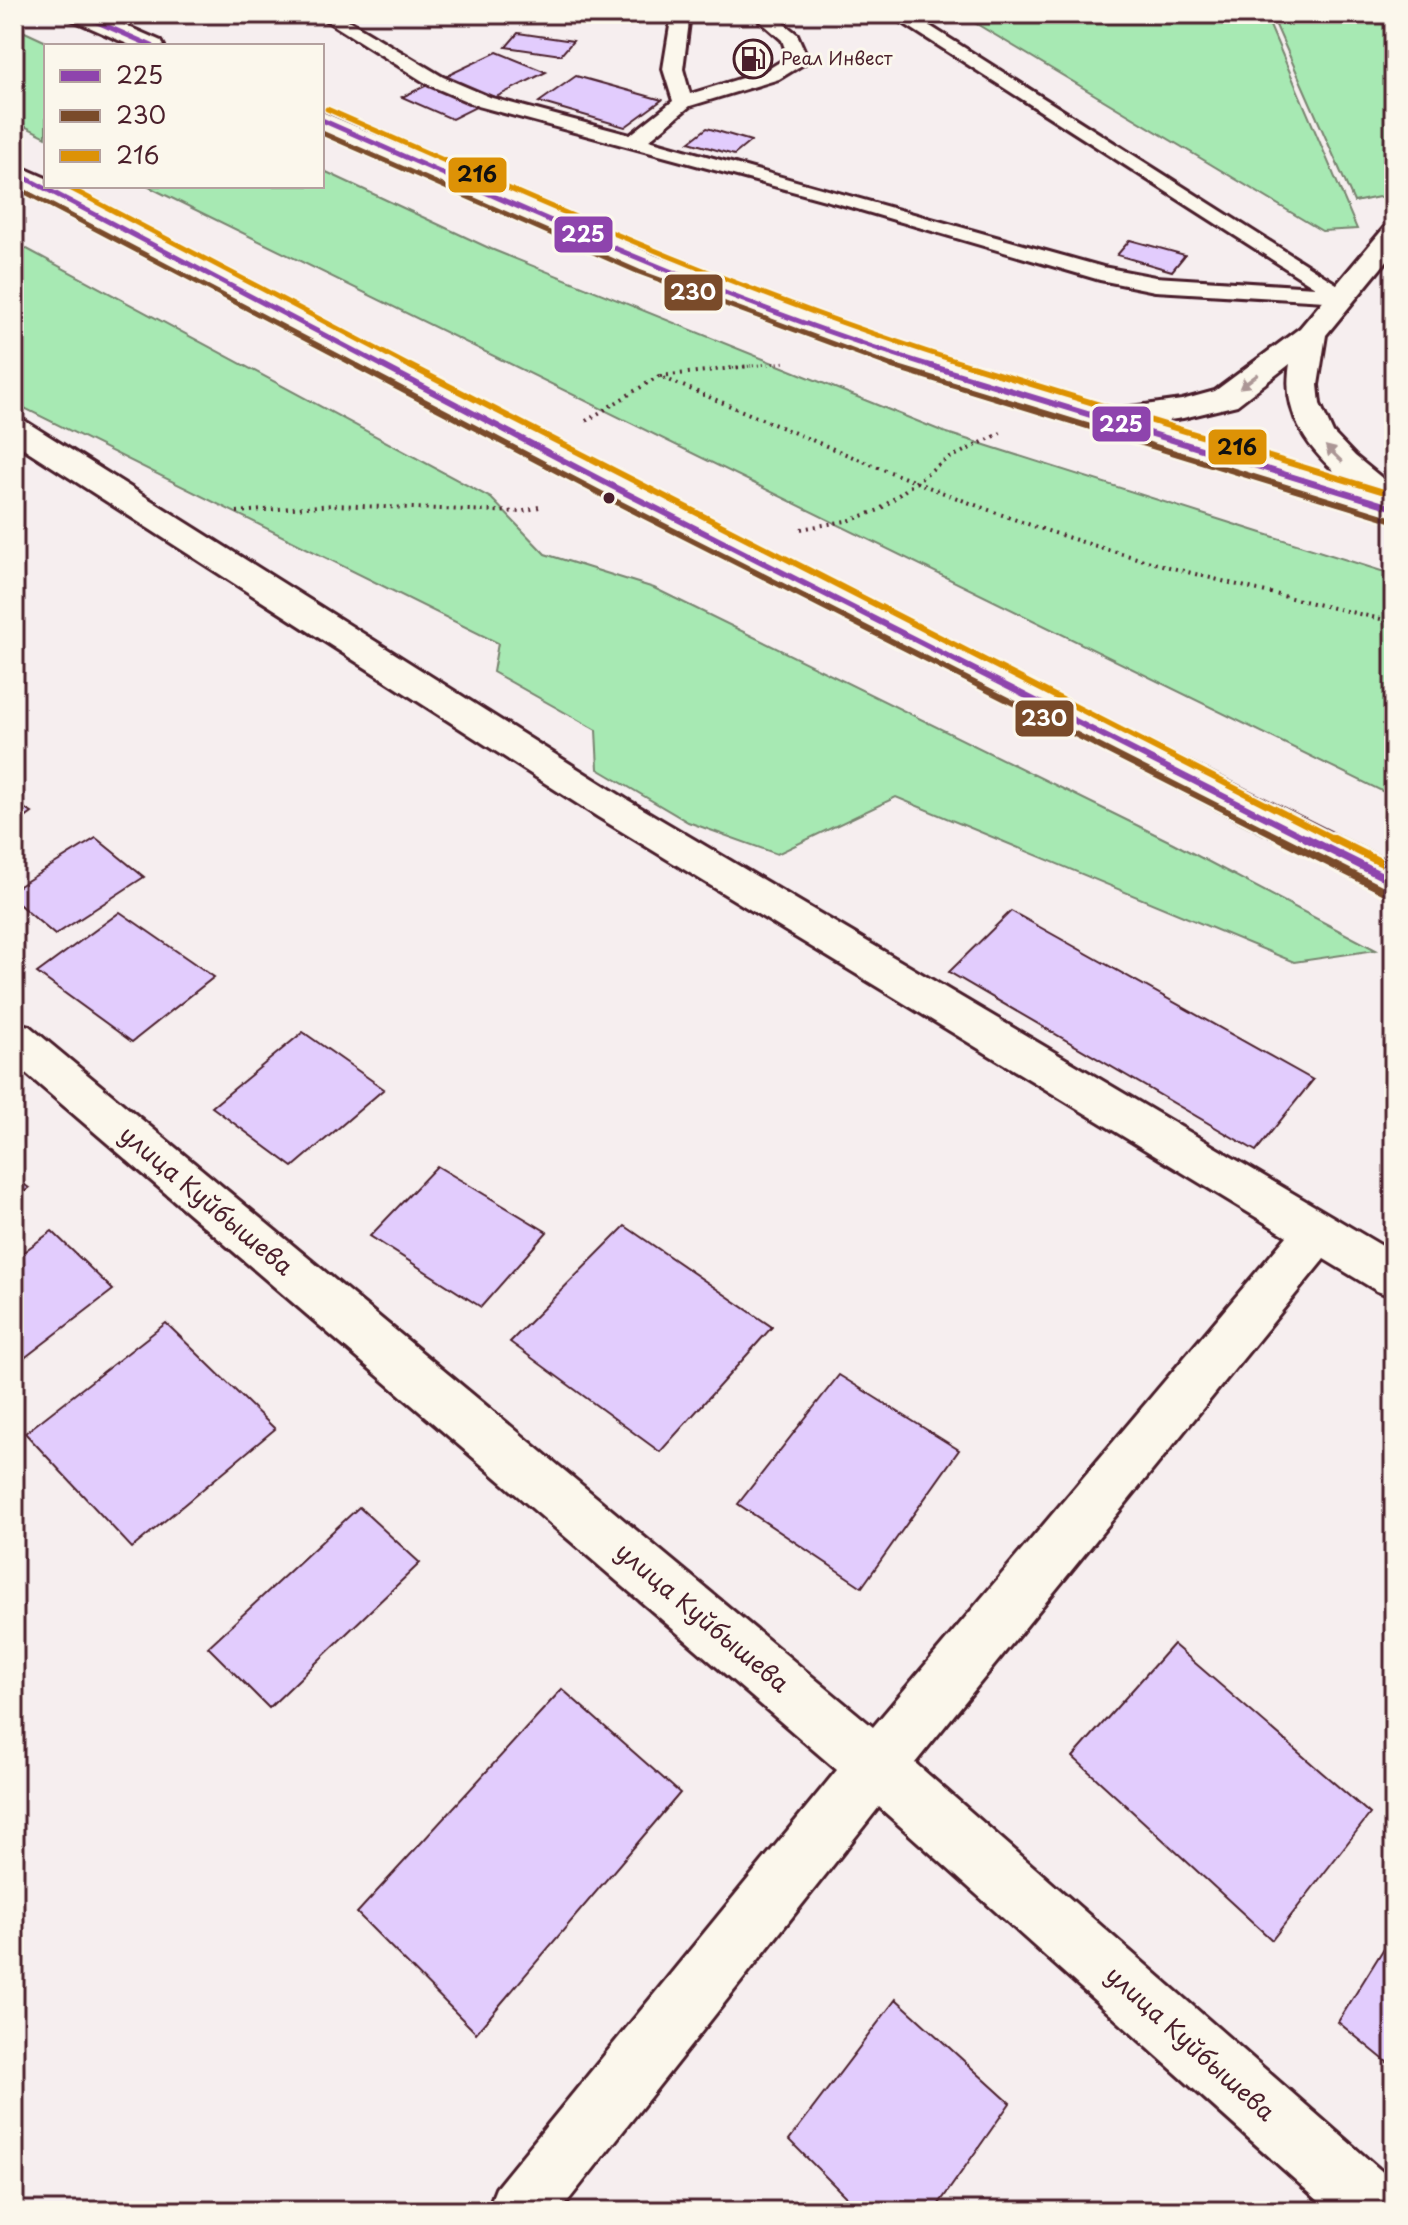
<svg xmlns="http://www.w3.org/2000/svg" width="1408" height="2225" font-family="'Playpen Sans',sans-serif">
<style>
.green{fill:#a7e9b3;stroke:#78846f;stroke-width:2}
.building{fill:#e2ccfd;stroke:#4a1f2b;stroke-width:2}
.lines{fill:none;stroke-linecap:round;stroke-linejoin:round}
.lane-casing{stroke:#4a1f2b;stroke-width:6}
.street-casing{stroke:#4a1f2b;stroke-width:6}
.secondary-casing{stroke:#4a1f2b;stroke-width:6}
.path-far1{stroke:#4a1f2b;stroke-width:3;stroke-dasharray:1 4;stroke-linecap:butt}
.path{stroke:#4a1f2b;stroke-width:4;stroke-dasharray:2 5;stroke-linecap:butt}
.lane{fill:#fbf7ec;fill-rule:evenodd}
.street{fill:#fbf7ec;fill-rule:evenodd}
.secondary{fill:#fbf7ec;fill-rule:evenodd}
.bus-1-far2-casing{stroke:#fbf7ec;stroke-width:9}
.bus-1-far1-casing{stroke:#fbf7ec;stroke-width:11}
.bus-1-casing{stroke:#fbf7ec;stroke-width:14}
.bus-2-far2-casing{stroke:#fbf7ec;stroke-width:9}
.bus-2-far1-casing{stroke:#fbf7ec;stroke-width:11}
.bus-2-casing{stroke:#fbf7ec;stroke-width:14}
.bus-3-far2-casing{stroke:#fbf7ec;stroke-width:9}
.bus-3-far1-casing{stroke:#fbf7ec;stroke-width:11}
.bus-3-casing{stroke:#fbf7ec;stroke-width:14}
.bus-1-far2{stroke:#8e44ad;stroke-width:5}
.bus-1-far1{stroke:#8e44ad;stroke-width:6}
.bus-1{stroke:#8e44ad;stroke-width:8}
.bus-2-far2{stroke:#7a4b2a;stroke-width:5}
.bus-2-far1{stroke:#7a4b2a;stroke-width:6}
.bus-2{stroke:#7a4b2a;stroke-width:8}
.bus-3-far2{stroke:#dd9206;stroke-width:5}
.bus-3-far1{stroke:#dd9206;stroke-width:6}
.bus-3{stroke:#dd9206;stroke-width:8}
.oneway{fill:#ab9695}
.bus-dot{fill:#4a1f2b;stroke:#fbf7ec;stroke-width:3}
.labels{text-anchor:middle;stroke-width:6;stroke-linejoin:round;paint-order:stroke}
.far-poi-label{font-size:18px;fill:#4a1f2b;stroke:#fbf7ec;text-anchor:start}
.near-street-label{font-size:24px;fill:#4a1f2b;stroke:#fbf7ec}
.line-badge{stroke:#fbf7ec;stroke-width:3}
.badge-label{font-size:22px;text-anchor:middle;font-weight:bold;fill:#fff}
.pale-badge-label{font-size:22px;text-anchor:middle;font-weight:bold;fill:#111}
</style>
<rect width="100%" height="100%" fill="#f6eeef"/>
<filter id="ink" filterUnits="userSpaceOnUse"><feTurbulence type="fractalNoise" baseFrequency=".0125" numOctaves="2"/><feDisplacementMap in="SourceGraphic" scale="16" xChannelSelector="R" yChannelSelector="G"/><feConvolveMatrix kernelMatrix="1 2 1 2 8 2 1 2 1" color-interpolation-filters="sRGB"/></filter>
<g filter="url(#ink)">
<!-- green -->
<g class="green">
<path d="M960 14H1265L1357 229 1322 231Z"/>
<path d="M1271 14H1386L1384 23 1394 36V185L1384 196 1354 202Z"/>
<path d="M14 27 55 46H46V137L14 121Z"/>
<path d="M322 170 491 249 944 432 1394 575V797L147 186H322Z"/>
<path d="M14 242 491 498 545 554 654 588 1173 843 1376 950 1294 962 896 797 777 854 688 822 598 769 596 730 493 672 498 643 14 403Z"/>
</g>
<!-- building -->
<g class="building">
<path d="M518 33 573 41 561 55 506 47Z"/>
<path d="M497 52 546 72 452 119 402 97Z"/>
<path d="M576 76 662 100 625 127 539 102Z"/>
<path d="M707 128 751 141 734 155 689 142Z"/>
<path d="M1130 240 1185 255 1172 271 1117 255Z"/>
<path d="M14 802 32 813 14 826Z"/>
<path d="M96 838 144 877 55 935 14 900V889Z"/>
<path d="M1011 911 1313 1080 1256 1151 949 972Z"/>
<path d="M120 912 214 977 132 1042 37 973Z"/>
<path d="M303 1032 384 1089 293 1167 212 1107Z"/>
<path d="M437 1166 547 1232 481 1307 370 1236Z"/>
<path d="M14 1177 29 1188 14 1200Z"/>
<path d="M625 1226 772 1327 660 1452 510 1342Z"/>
<path d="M52 1231 113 1290 14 1366V1259Z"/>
<path d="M166 1323 275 1429 132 1548 25 1433Z"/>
<path d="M839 1375 959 1450 862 1587 738 1504Z"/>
<path d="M359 1507 420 1563 269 1708 208 1647Z"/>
<path d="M1173 1644 1370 1814 1272 1940 1073 1757Z"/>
<path d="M562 1689 680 1793 476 2033 357 1913Z"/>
<path d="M1394 1932V2068L1338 2022Z"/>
<path d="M896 1999 1010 2103 934 2211H860L789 2140Z"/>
</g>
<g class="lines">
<!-- lane casing -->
<g class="lane-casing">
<path id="lane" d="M316 14H338L443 77 492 98 630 135 673 101 663 69 672 14H690L683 69 690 94 765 71 788 57 782 40 752 14H772L797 34 808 59 805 63 779 79 690 106 649 140 1103 267 1155 277 1315 287 889 14H911L1354 295 1343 302 1155 291 1100 280 840 204 478 106 429 85Z"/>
</g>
<!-- street casing -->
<g class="street-casing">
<path id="street" d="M14 419 25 421 626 799 1394 1253V1297L1377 1291 1324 1259 915 1763 1394 2182V2211H1330L879 1807 560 2211H487L496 2188 837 1770 14 1063V1022L29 1026 873 1727 1287 1236 598 817 14 442Z"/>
</g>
<!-- secondary casing -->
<g class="secondary-casing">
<g id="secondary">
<path d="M67 14H99L161 41 164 46H132L71 19Z"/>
<path d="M322 112 654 255 894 345 1108 410 1182 400 1215 391 1300 328 1384 228 1394 226V252L1326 335 1318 385 1320 404 1333 433 1355 456 1394 488V518L872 357 634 267 322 129ZM1290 364C1281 416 1310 452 1348 483L1149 423 1183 418 1237 405Z"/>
<path d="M14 164 46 178V186H61L623 479 1394 865V896L1380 892 601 493 14 183Z"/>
</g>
</g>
<!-- path-far1 -->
<path class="path-far1" d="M733 368 786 362"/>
<!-- path -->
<g class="path">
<path d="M660 376 751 366"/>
<path d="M586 421 659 376C786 429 912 484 1042 529 1157 567 1276 595 1394 622"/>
<path d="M237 512 333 505 520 512 543 506"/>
<path d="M801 529 851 520 879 510 942 462 1001 433"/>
</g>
<!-- lane -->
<use href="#lane" class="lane"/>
<!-- street -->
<use href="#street" class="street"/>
<!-- secondary -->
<use href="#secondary" class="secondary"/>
<!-- bus-1-far2 casing -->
<g class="bus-1-far2-casing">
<g id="bus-1-far2">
<path d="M79 14 152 46"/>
<path d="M322 120C524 209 726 303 938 368"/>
<path d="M14 172 387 368"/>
</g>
</g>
<!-- bus-1-far1 casing -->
<g class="bus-1-far1-casing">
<g id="bus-1-far1">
<path d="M383 366 612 486 1310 840"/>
<path d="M931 366 1394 508"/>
</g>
</g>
<!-- bus-1 casing -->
<g class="bus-1-casing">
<path id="bus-1" d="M1306 838 1394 882"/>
</g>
<!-- bus-2-far2 casing -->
<g class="bus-2-far2-casing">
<g id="bus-2-far2">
<path d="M322 133 639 272 898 368"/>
<path d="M14 186 361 368"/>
</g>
</g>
<!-- bus-2-far1 casing -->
<g class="bus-2-far1-casing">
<g id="bus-2-far1">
<path d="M357 366 607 497 1284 840"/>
<path d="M892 366 1390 519"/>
</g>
</g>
<!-- bus-2 casing -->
<g class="bus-2-casing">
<path id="bus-2" d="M1280 838 1389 893"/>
</g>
<!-- bus-3-far2 casing -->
<g class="bus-3-far2-casing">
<g id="bus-3-far2">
<path d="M327 109C541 203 754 299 978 368"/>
<path d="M66 186 413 368"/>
</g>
</g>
<!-- bus-3-far1 casing -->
<g class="bus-3-far1-casing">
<g id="bus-3-far1">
<path d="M410 366 1336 840"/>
<path d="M972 366 1394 495"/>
</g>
</g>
<!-- bus-3 casing -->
<g class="bus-3-casing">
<path id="bus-3" d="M1332 838 1394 869"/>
</g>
<!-- bus-1-far2 -->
<use href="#bus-1-far2" class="bus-1-far2"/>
<!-- bus-1-far1 -->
<use href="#bus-1-far1" class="bus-1-far1"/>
<!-- bus-1 -->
<use href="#bus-1" class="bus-1"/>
<!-- bus-2-far2 -->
<use href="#bus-2-far2" class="bus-2-far2"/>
<!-- bus-2-far1 -->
<use href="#bus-2-far1" class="bus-2-far1"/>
<!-- bus-2 -->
<use href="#bus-2" class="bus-2"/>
<!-- bus-3-far2 -->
<use href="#bus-3-far2" class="bus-3-far2"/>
<!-- bus-3-far1 -->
<use href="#bus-3-far1" class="bus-3-far1"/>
<!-- bus-3 -->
<use href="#bus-3" class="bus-3"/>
</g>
<!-- one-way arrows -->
<defs><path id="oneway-solid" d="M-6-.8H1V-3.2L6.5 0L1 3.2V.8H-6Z" transform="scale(2)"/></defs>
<g class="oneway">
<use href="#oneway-solid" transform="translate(1249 381) rotate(143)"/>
<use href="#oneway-solid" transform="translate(1334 454) rotate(-136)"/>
</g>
</g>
<!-- icons -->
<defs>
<g id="fuel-ring" transform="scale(2)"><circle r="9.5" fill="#fbf7ec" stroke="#4a1f2b" stroke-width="1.5"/><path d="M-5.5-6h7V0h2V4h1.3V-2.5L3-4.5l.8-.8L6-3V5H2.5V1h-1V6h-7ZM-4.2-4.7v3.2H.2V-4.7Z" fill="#4a1f2b"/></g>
</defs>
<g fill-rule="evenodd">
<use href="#fuel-ring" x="753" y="59"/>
</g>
<!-- markers -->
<circle class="bus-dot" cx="609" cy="498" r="7"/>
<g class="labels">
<!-- far-poi labels -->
<g class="far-poi-label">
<text x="781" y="65">Реал Инвест</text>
</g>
<!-- near-street labels -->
<g class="near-street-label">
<text transform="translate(206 1201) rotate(40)" y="8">улица Куйбышева</text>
<text transform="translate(702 1618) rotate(40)" y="8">улица Куйбышева</text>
<text transform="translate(1190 2044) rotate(42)" y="8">улица Куйбышева</text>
</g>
</g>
<g class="line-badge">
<rect x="447" y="156" width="61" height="38" rx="8" fill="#dd9206"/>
<rect x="553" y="215" width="61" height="39" rx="8" fill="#8e44ad"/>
<rect x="663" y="273" width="61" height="39" rx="8" fill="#7a4b2a"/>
<rect x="1091" y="405" width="61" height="38" rx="8" fill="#8e44ad"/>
<rect x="1207" y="428" width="61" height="38" rx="8" fill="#dd9206"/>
<rect x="1014" y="699" width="61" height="39" rx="8" fill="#7a4b2a"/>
</g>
<g class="badge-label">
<text x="583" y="242">225</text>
<text x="693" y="300">230</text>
<text x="1121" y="432">225</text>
<text x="1044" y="726">230</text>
</g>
<g class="pale-badge-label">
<text x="477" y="182">216</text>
<text x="1237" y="455">216</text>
</g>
<!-- margin -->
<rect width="1408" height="2225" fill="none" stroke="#fbf7ec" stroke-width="48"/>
<rect x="24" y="24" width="1360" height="2177" fill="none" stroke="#4a1f2b" stroke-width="3" filter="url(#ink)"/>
<!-- legend -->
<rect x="44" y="44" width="280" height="144" fill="#fbf7ec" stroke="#b4a19f" stroke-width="2"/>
<rect x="60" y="70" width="40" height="12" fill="#8e44ad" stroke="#b4a19f" stroke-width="2"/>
<text x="116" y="84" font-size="24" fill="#4a1f2b">225</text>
<rect x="60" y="110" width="40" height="12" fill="#7a4b2a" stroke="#b4a19f" stroke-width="2"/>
<text x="116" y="124" font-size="24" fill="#4a1f2b">230</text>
<rect x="60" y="150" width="40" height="12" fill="#dd9206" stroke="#b4a19f" stroke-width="2"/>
<text x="116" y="164" font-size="24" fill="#4a1f2b">216</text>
</svg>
